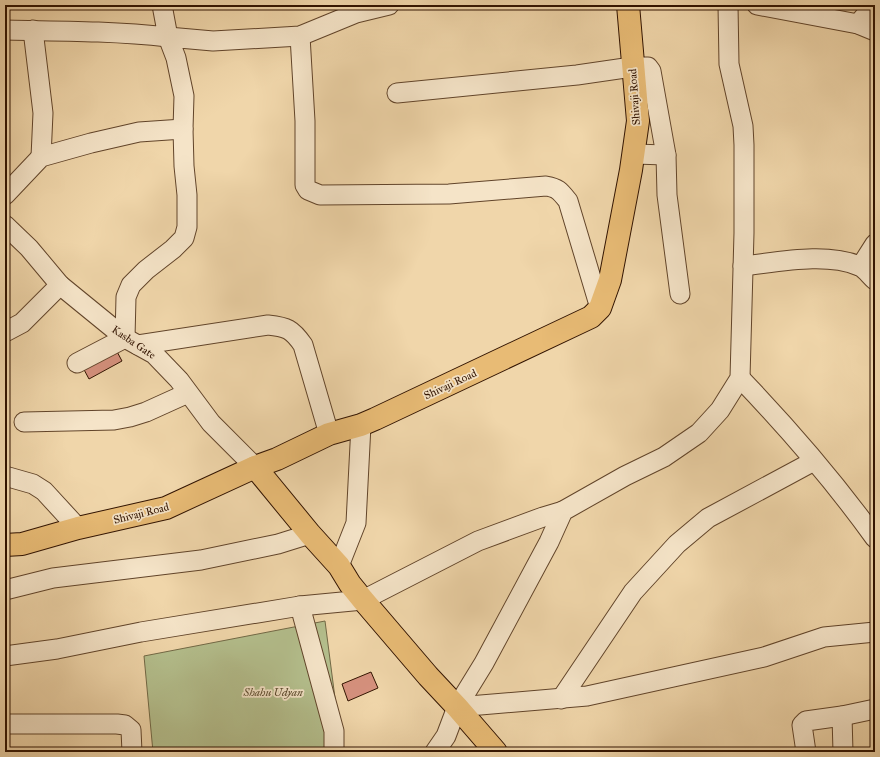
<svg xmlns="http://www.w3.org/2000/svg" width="880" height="757" font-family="'IM FELL Great Primer',serif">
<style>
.green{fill:#b4bf8d;stroke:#726946}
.building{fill:#d6917e;stroke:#311300}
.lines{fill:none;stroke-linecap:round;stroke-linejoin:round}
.minor-casing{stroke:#61442a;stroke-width:21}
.major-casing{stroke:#311300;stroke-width:24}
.highway-casing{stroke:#311300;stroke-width:24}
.minor{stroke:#f5e4c8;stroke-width:19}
.major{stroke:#e8bb75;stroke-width:22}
.highway{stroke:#e8bb75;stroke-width:22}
.labels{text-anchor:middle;stroke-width:3.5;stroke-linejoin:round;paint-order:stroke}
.street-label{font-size:11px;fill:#311300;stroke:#f5e4c8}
.park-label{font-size:11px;font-style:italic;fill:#58472a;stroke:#f5e4c8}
</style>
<rect width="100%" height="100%" fill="#f0d6aa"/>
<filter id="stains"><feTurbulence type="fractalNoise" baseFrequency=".005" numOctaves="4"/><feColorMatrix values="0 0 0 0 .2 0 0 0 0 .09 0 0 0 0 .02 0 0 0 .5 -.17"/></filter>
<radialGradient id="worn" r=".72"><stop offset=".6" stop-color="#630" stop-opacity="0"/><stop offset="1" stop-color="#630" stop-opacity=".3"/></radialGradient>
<!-- green -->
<path class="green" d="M325 621 342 752H153L144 656Z"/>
<!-- building -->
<g class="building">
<path d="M114 346 122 361 89 379 81 364Z"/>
<path d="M371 672 378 688 348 701 342 684Z"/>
</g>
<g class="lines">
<!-- minor casing -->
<g class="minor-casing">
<g id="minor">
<path d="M757 5 858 24 875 31"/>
<path d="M858 24 874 5"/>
<path d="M5 30C60 31 114 31 168 37L162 5"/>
<path d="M33 30 43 113 41 157"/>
<path d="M300 36 305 121V185L308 190 320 195 449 194 546 186C558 188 560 191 568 201L600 308"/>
<path d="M397 93 577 75 632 67H648L651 71 666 155 667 195 680 294"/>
<path d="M634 154 666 155"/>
<path d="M5 195 41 157 91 143 139 132 183 129"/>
<path d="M5 225 29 248 60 285 125 338 154 354 179 380 211 423 255 467"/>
<path d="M743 266C779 262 826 252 859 266 865 268 870 276 875 280"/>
<path d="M861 266 875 244"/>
<path d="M5 332 22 323 60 285"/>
<path d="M138 345 268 325C287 327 292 329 303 345L329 434"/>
<path d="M77 363 125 338 126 297 131 285 146 270 173 249 184 238 187 227V195L184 166 183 129 184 96 176 58 168 37 213 41 300 36 356 13 389 5"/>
<path d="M740 378C788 428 834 481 875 538"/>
<path d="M24 422 114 420 130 417 146 412 188 393"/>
<path d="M5 476 33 484 44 491 78 528"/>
<path d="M339 566 356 523 361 425"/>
<path d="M5 590 53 578 201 560 278 544 310 534"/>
<path d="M300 606 334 731V752"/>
<path d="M5 656 57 649 141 632 300 606 363 600 478 541 543 517 563 511"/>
<path d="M561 699 633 592 677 544 708 518 814 461"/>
<path d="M457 707 587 696 764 657 824 637 875 632"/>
<path d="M842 716 843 752"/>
<path d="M5 724H117L125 725 131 730 132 752"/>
<path d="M435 752 446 736 457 707 484 663 549 542 563 511 625 476 664 457 699 433 720 410 740 378 744 233V145L743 126 729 64 728 5"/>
<path d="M806 752 802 725 806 721 842 716 875 709"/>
</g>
</g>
<!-- major casing -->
<g class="major-casing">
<path id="major" d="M255 467 310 534 339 566 350 584 363 600 428 676 457 707 496 752"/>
</g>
<!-- highway casing -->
<g class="highway-casing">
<path id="highway" d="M5 545 22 544 78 528 166 508 255 467 277 459 329 434 361 425 375 419 591 317 600 308 610 280 631 170 638 121 628 5"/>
</g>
<!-- minor -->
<use href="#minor" class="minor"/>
<!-- major -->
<use href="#major" class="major"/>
<!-- highway -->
<use href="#highway" class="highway"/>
</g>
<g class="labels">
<!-- street labels -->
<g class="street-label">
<text transform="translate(634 97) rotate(-94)" y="4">Shivaji Road</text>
<text transform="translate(134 342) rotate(34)" y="4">Kasba Gate</text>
<text transform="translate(450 384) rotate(-25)" y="4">Shivaji Road</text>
<text transform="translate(141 513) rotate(-14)" y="4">Shivaji Road</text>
</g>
<!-- park labels -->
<g class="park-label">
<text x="273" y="696">Shahu Udyan</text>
</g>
</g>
<!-- margin -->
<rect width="880" height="757" fill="none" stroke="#f0d6aa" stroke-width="20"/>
<rect x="6" y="6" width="868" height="745" fill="none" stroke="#311300" stroke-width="2"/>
<rect x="10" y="10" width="860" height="737" fill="none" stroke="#311300"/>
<rect width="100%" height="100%" filter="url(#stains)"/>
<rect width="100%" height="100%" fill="url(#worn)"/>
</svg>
